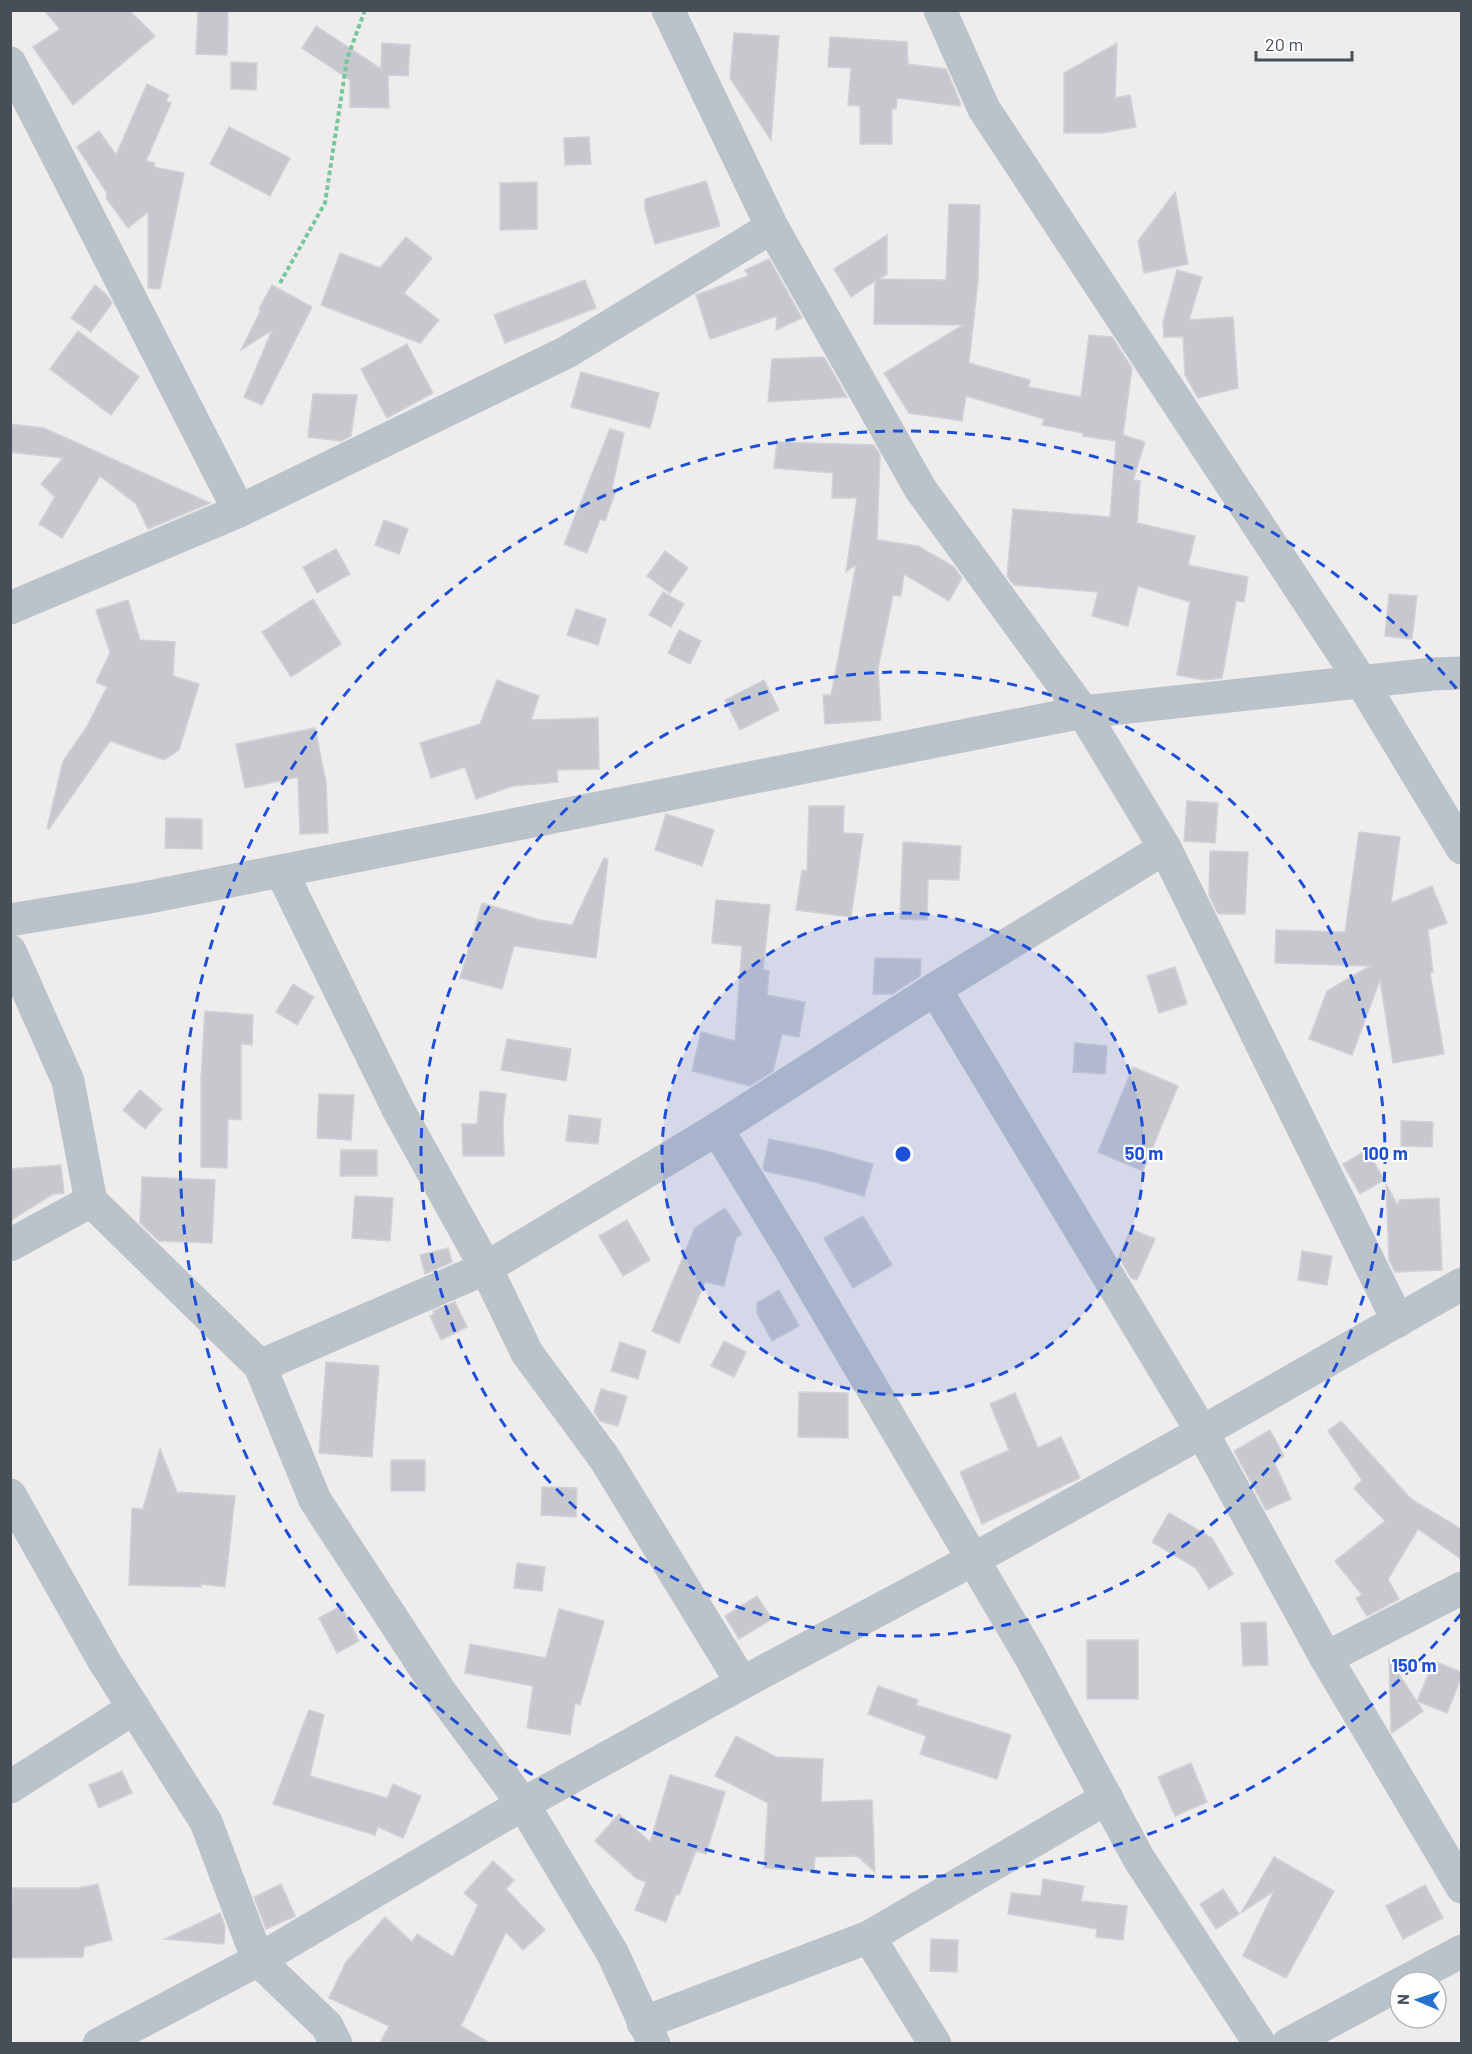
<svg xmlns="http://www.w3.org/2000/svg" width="1472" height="2054" font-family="Barlow,sans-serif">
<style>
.building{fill:#c7c8ce;stroke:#d0d2d7;stroke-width:1.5}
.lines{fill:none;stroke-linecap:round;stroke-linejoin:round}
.path{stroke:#77c69e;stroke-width:4;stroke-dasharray:4.5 3;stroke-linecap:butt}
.street{stroke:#bbc3ca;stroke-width:33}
.ring{fill:none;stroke:#1d4ed8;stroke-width:3;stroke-dasharray:10 8}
.centre{fill:#1d4ed8;stroke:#fff;stroke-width:3}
.ring-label{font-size:18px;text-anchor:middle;font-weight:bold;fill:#1d4ed8;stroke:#fff;stroke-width:4.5;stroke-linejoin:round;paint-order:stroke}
</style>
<rect width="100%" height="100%" fill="#eeecec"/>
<!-- building -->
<g class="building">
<path d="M44 10H129L155 36 73 105 33 47 60 29Z"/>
<path d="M198 10H228L227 55 196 54Z"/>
<path d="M316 26 381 69 382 43 410 45 408 76 388 75 389 108 350 107V80L302 48Z"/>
<path d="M734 33 779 36 771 140 730 78Z"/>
<path d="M830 37 907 42 908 64 946 69 960 102V106L897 98 896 109 892 108V144H860V106L848 105 851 68 828 67Z"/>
<path d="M1117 43 1115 98 1130 95 1136 127 1102 133H1064V73Z"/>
<path d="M231 62 257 63 256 90 231 89Z"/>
<path d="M147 84 169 95 166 101 171 103 146 161 155 163 154 167 184 173 160 289 148 288V212L128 228 106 198 107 193 77 147 99 131 116 155Z"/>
<path d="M229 127 290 158 270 196 210 164Z"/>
<path d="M589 137 591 164 565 165 564 138Z"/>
<path d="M706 181 720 226 655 244 645 210V199Z"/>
<path d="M537 182V229L500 230V183Z"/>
<path d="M1175 192 1188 264 1144 273 1138 241Z"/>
<path d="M949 204 980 205 978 280 969 363 1030 380 1028 387 1081 397 1089 335 1112 337 1132 368 1123 435 1145 442 1133 480 1140 481 1137 523 1195 536 1188 565 1248 577 1244 602 1236 601 1222 678 1204 680 1177 675 1190 602 1138 586 1128 626 1092 616 1098 592 1014 585 1007 576 1013 509 1110 517 1116 441 1083 436V433L1042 425 1044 419 966 396 962 421 909 413 884 373 963 325 874 324 875 281 851 297 834 269 887 235V274L879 279 946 280Z"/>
<path d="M406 237 432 258 404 293 439 320 420 343 321 305 340 253 380 268Z"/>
<path d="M769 259 802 318 776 330 777 316 710 339 696 295 748 276 745 270Z"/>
<path d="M1177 270 1202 277 1189 320 1233 317 1238 388 1198 398 1185 375 1183 337H1164L1163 322Z"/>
<path d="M585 280 596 308 505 343 494 315Z"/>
<path d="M95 285 107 295 112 303 91 332 71 318Z"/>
<path d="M272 285 312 307 262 405 244 397 272 330 241 350 261 310 259 309Z"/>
<path d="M78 331 139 377 111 415 50 369Z"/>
<path d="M407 344 433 393 387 418 361 369Z"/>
<path d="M824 357 847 397 768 402 772 359Z"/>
<path d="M581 372 659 393 650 428 571 407Z"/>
<path d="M313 394 357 395 351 436 341 441 308 437Z"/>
<path d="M10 424 44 428 210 503 148 529 136 504 100 476 62 538 39 524 55 497 41 484 63 458 10 452Z"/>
<path d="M610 429 624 433 612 488 616 490 605 521 600 519 587 553 564 544Z"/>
<path d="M777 442 874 445 880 455 877 540 918 546 953 566 962 578 949 601 904 574 901 596 893 595 878 668 881 720 825 724 823 695H831L856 565 846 572 857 498H832L833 473 774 468Z"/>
<path d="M384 520 408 529 399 554 375 545Z"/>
<path d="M336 549 350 574 317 593 303 567Z"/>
<path d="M665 551 688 568 670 593 647 576Z"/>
<path d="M663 592 684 604 671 627 649 615Z"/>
<path d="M1389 594 1417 596 1412 639 1385 636Z"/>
<path d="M313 599 341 644 291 677 262 632Z"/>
<path d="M128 600 140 640 175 642 173 676 199 684 179 750 164 760 110 741 49 829 47 828 63 761 86 728 107 687 96 682 110 653 96 610Z"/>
<path d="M576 609 606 619 598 645 567 635Z"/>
<path d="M679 630 701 641 690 664 668 653Z"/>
<path d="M497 680 539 696 531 720 598 718 599 769 557 770 558 782 513 786 476 799 465 767 431 778 420 743 480 724Z"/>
<path d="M764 680 779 710 740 730 725 700Z"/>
<path d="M315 728 326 782 328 833 300 834 298 777 245 788 236 744Z"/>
<path d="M1187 801 1218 803 1215 843 1184 841Z"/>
<path d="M809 806H844L843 833 863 834 851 917 796 910 802 870 807 871Z"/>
<path d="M666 814 714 830 702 866 655 850Z"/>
<path d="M166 818 202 819V849L165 848Z"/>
<path d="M1359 832 1400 837 1391 903 1432 886 1447 923 1428 930 1433 972 1430 973 1444 1054 1393 1063 1380 980 1352 1055 1309 1039 1327 991 1370 966 1275 963 1276 930 1345 932Z"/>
<path d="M903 842 961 846 959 880 928 879 927 920 900 919Z"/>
<path d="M1210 851 1248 852 1245 914H1218L1209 895Z"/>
<path d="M604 858 608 860 596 958 514 946 502 989 460 978 482 903 540 920 572 925Z"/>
<path d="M716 900 770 905 763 970 769 971 767 995 805 1002 799 1037 782 1034 773 1071 750 1086 692 1071 701 1032 735 1041 742 946 712 943Z"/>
<path d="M875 958 921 959 920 976 892 994H873Z"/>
<path d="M1175 967 1187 1004 1159 1013 1147 976Z"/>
<path d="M293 984 314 997 297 1025 276 1012Z"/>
<path d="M205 1011 253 1015 252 1045 241 1044V1120L228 1119 227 1168 201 1167V1078Z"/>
<path d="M507 1039 571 1049 566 1081 501 1070Z"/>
<path d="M1075 1043 1107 1046 1105 1074 1073 1072Z"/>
<path d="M1133 1067 1178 1086 1143 1171 1098 1152Z"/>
<path d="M140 1090 162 1109 145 1129 123 1110Z"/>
<path d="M480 1091 506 1094 503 1122 504 1156H463L462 1124H477Z"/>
<path d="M319 1094 354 1095 351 1140 317 1138Z"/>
<path d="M569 1115 601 1119 598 1144 566 1141Z"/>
<path d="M1401 1121 1433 1122 1432 1147 1401 1146Z"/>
<path d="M769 1139 826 1151 873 1164 864 1196 815 1182 765 1171 763 1168Z"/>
<path d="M341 1150H377V1176H340Z"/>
<path d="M1367 1150 1384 1180 1360 1194 1343 1164Z"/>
<path d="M61 1165 64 1193 53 1194 10 1221V1169Z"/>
<path d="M142 1177 215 1180 212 1243 159 1241 140 1223Z"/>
<path d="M1386 1184 1398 1206 1399 1200 1439 1198 1442 1270 1395 1272 1389 1260Z"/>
<path d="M355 1196 393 1198 390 1241 352 1238Z"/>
<path d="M725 1208 742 1234 736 1238 724 1286 705 1282 679 1343 652 1331 695 1228Z"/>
<path d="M863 1216 892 1265 853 1288 824 1238Z"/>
<path d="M627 1220 650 1260 623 1276 599 1236Z"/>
<path d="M1131 1229 1155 1239 1137 1280 1131 1278 1119 1257Z"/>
<path d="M448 1248 452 1262 425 1274 420 1255Z"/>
<path d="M1302 1251 1332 1256 1327 1285 1298 1280Z"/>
<path d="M779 1290 799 1326 772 1341 757 1313V1303Z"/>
<path d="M455 1302 467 1327 441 1340 430 1316 434 1314 433 1311Z"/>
<path d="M724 1341 746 1352 734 1377 711 1366Z"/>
<path d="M620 1342 646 1351 638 1379 611 1371Z"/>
<path d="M326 1362 379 1366 372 1457 319 1453Z"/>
<path d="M601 1389 627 1396 618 1426 600 1421 594 1412Z"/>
<path d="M799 1392 848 1393V1438L798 1437Z"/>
<path d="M1015 1393 1038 1448 1061 1437 1080 1478 982 1524 960 1472 1009 1450 990 1404Z"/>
<path d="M1341 1421 1411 1499 1461 1529V1559L1418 1529 1388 1579 1399 1599 1367 1616 1356 1598 1362 1595 1335 1561 1385 1521 1354 1488 1362 1480 1328 1431Z"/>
<path d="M1270 1430 1284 1456 1274 1462 1291 1499 1266 1510 1234 1451Z"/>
<path d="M160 1449 177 1492 235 1496 225 1587 201 1584V1587L129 1585 132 1508 143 1509Z"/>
<rect x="391" y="1460" width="34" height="31"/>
<path d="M542 1487 577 1488 576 1517 541 1515Z"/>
<path d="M1169 1513 1212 1538 1233 1574 1209 1589 1196 1568 1152 1542Z"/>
<path d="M517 1563 545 1567 542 1591 514 1588Z"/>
<path d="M757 1596 772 1619 739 1639 725 1616Z"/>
<path d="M341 1606 359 1641 337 1653 319 1618Z"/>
<path d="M559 1609 604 1621 580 1705 575 1703 570 1735 527 1728 533 1686 465 1673 470 1644 546 1658Z"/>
<path d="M1266 1622 1268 1665 1243 1666 1241 1623Z"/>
<rect x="1087" y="1640" width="51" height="59"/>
<path d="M1389 1659 1423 1711 1392 1733 1391 1731Z"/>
<path d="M1434 1661 1461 1672V1678L1447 1713 1417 1701Z"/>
<path d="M878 1686 918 1700 916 1705 1011 1735 997 1779 920 1754 926 1736 868 1714Z"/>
<path d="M309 1710 324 1715 310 1776 387 1798 393 1784 421 1796 403 1838 378 1827 375 1835 273 1804Z"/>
<path d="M736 1736 776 1757 823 1759 821 1802 872 1800 875 1872 857 1856 815 1857 814 1871 764 1868 768 1803 715 1776Z"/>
<path d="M1191 1763 1207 1802 1175 1816 1158 1777Z"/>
<path d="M122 1771 132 1793 99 1808 89 1785Z"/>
<path d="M670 1775 725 1792 706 1854 696 1851 679 1895 676 1894 666 1922 635 1910 646 1882 636 1878 595 1841 619 1814 650 1842Z"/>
<path d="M1274 1857 1334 1891 1286 1978 1243 1956 1274 1891 1241 1913Z"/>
<path d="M493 1861 514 1880 506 1889 545 1930 523 1950 506 1932 461 2026 490 2043H380L389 2026 329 1998 346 1962 385 1917 412 1942 417 1934 453 1957 478 1905 464 1893Z"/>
<path d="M1043 1879 1084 1886 1081 1901 1127 1906 1123 1940 1096 1937 1097 1929 1008 1914 1011 1893 1041 1896Z"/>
<path d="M98 1884 112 1940 84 1947 83 1957 10 1958 12 1888H79Z"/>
<path d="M281 1884 295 1916 266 1929 254 1897Z"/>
<path d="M1425 1885 1443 1918 1403 1939 1386 1906Z"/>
<path d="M1223 1889 1239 1914 1216 1929 1200 1904Z"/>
<path d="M220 1913 225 1926 224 1944 165 1939Z"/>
<path d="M931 1939 958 1940 957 1972 930 1971Z"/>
</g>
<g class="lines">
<!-- path -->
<path class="path" d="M280 283 325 203 347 59 365 10"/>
<!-- street -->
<g class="street">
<path d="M668 10 772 227 921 490 1083 712 1165 848 1398 1321"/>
<path d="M940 10 984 109 1361 681 1462 848"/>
<path d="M10 63 239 511"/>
<path d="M10 608 239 511 567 352 772 227"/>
<path d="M281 871 399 1111 486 1268 527 1353 605 1459 742 1683"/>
<path d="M10 920 144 898 1083 712 1433 674 1462 673"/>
<path d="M10 951 68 1081 91 1201 260 1366 315 1500 441 1693 523 1804 613 1954 654 2044"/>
<path d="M935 989 1202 1432 1326 1658 1462 1887"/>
<path d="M717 1129 789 1247 1030 1656 1139 1859 1260 2044"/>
<path d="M10 1245 91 1201"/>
<path d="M260 1366 486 1268 717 1129 935 989 1165 848"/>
<path d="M10 1495 104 1661 206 1822 258 1960 327 2026 336 2044"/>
<path d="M1326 1658 1462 1588"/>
<path d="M10 1787 134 1708"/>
<path d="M869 1937 935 2044"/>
<path d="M1404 1982 1462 1951"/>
<path d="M643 2023 869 1937 1107 1798"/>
<path d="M99 2044 258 1960 523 1804 742 1683 974 1559 1202 1432 1462 1284"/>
<path d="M1288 2044 1400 1984"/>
</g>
</g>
<!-- distance rings -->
<circle cx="903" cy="1154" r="241" fill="#1d4ed8" fill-opacity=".12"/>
<g class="ring">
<circle cx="903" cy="1154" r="241"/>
<circle cx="903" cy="1154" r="482"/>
<path d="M1461 1614A723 723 0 1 1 1461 694"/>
</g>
<circle cx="903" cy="1154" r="9" class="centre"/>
<g class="ring-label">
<text x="1144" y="1160">50 m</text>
<text x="1385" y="1160">100 m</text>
<text x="1414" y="1672">150 m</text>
</g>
<!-- border -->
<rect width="1472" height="2054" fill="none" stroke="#464f58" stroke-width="24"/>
<!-- north arrow -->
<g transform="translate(1418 2000) rotate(272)"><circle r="28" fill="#ffffff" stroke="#b5b9bc" stroke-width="1.5"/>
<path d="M0-4.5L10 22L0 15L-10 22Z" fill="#2571cf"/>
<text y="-9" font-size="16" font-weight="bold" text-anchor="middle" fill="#464f58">N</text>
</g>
<!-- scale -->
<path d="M1256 51v9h96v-9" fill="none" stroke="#464f58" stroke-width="3"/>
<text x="1265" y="51" font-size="18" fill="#464f58" stroke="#ffffff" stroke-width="4.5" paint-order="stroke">20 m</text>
</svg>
